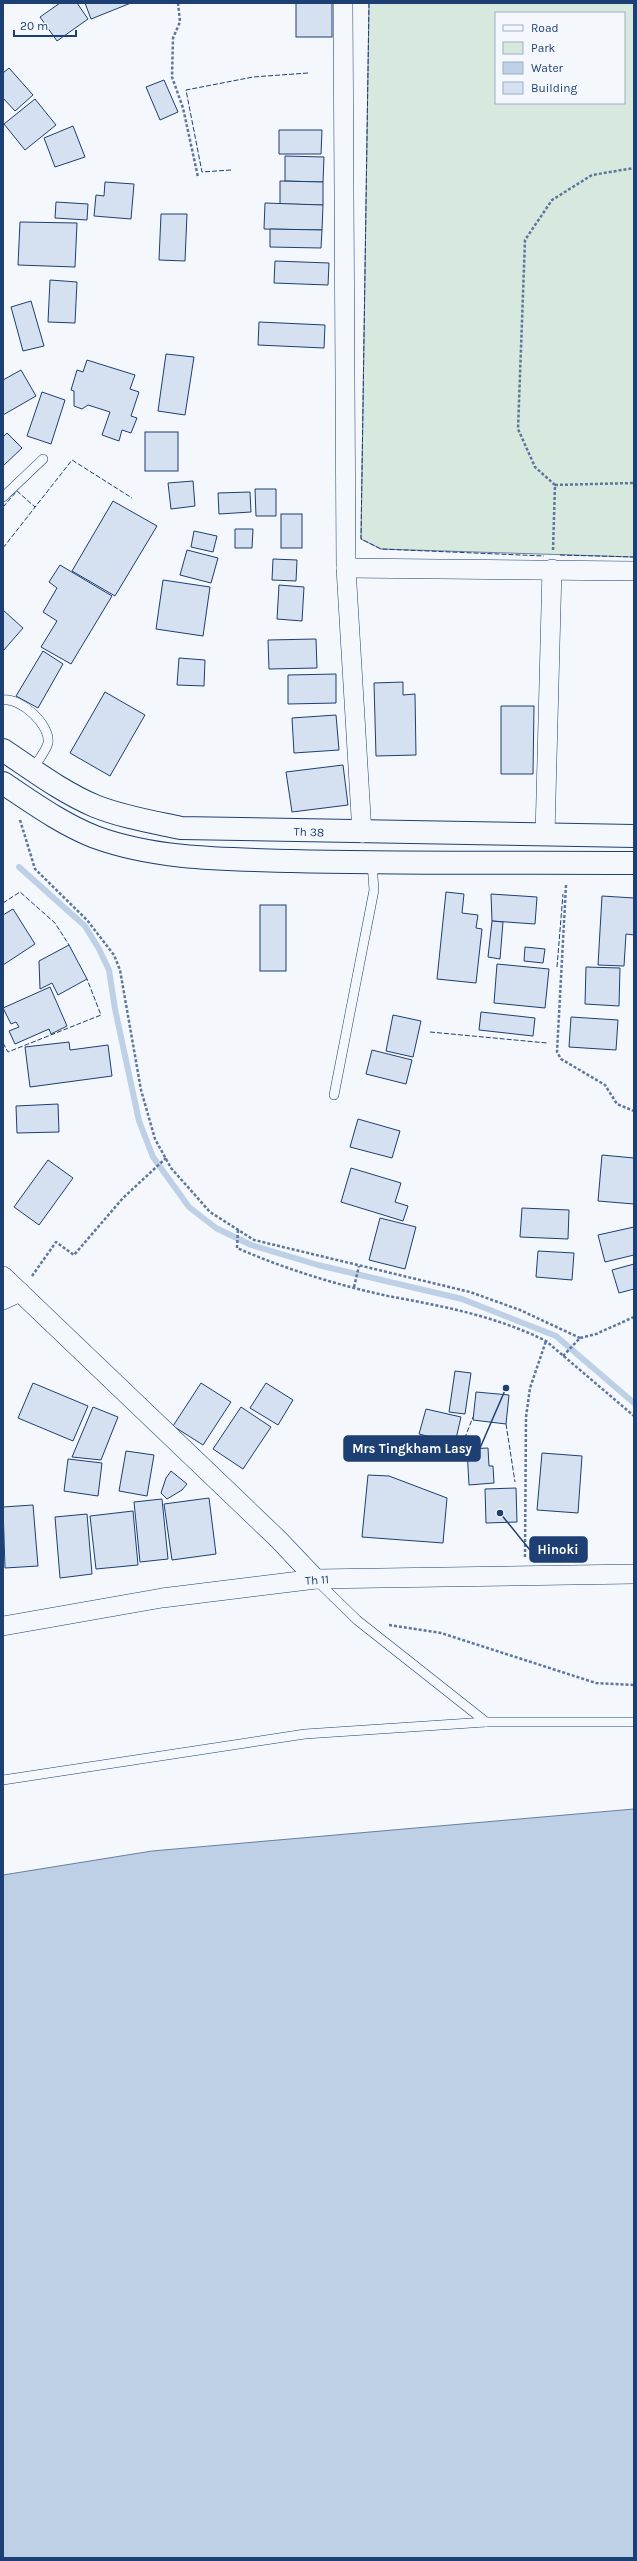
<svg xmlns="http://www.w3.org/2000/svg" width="637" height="2561" font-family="Karla,sans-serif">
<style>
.green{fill:#d7e8df;stroke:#687fa3;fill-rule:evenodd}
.water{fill:#bed0e5;stroke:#687fa3}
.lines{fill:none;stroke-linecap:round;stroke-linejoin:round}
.stream{stroke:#bed0e5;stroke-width:6}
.building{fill:#d5e0f0;stroke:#1d3f73}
.service-casing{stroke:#1d3f73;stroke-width:10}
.minor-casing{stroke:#1d3f73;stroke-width:20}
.tertiary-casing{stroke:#1d3f73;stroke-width:24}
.path{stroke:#5e769c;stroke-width:2.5;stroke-dasharray:3 2;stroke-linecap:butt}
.service{stroke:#f4f7fb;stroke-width:9}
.minor{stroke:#f4f7fb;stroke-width:19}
.tertiary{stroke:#f4f7fb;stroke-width:22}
.fence{stroke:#1d3f73;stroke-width:1;stroke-dasharray:5 2;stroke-linecap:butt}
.labels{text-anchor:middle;stroke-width:3;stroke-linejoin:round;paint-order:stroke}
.street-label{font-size:12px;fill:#1d3f73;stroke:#f4f7fb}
.leader{fill:none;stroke:#1d3f73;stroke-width:1.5}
.callout-dot{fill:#1d3f73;stroke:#f4f7fb;stroke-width:1.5}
.callout{fill:#1d3f73;stroke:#1d3f73;stroke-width:1.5}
.callout-label{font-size:13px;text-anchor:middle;font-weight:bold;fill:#fff}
</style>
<rect width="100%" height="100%" fill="#f4f7fb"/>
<!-- green -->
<path class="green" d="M369 3H634V557L381 549 361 539ZM496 13H624V103H496Z"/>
<!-- water -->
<path class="water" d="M634 1809V2558H3V1875L152 1851Z"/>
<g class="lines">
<!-- stream -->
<path class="stream" d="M19 867 85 926 99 949 109 970 115 1009 139 1121 153 1157 189 1207 216 1228 251 1245 318 1265 462 1299 556 1336 634 1403"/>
</g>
<!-- building -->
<g class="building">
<path d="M60 3H77L88 19 57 41 40 17Z"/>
<path d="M85 3H131L91 19Z"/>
<rect x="296" y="3" width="36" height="34"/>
<path d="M9 68 33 95 15 111 3 98V73Z"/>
<path d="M164 80 178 112 160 120 146 87Z"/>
<path d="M35 99 56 125 25 150 4 124Z"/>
<path d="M73 126 85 157 55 167 44 138Z"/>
<path d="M279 130H322L321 154H279Z"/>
<path d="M285 156 324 157 323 182 285 181Z"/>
<path d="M280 181 323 182V205L280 204Z"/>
<path d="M105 182 134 184 131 219 94 216 96 195 104 196Z"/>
<path d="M56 202 88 204 87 220 55 218Z"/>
<path d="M265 203 323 205 322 230 264 229Z"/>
<path d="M161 214H187L185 261 159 260Z"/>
<path d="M20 222 77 223 75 267 18 265Z"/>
<path d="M270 229 322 230 321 248 270 247Z"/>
<path d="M275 261 329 263 328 285 274 283Z"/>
<path d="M50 280 77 282 75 323 48 322Z"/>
<path d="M31 301 44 346 23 351 11 307Z"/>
<path d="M259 322 325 325 324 348 258 345Z"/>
<path d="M166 354 194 357 185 415 158 411Z"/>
<path d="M87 360 135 375 130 389 139 392 131 416 137 418 131 433 122 430 119 441 102 435 110 412 88 405 82 409 74 406V391L71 390 77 370 83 372Z"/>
<path d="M21 370 36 396 3 415V380Z"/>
<path d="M42 392 65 400 51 444 27 436Z"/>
<rect x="145" y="432" width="33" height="39"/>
<path d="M7 433 22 448 3 466V437Z"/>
<path d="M193 481 195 506 171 509 168 483Z"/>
<path d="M255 489H276V516H256Z"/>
<path d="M250 492 251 512 219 514 218 493Z"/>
<path d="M113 501 157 526 115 596 72 571Z"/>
<rect x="281" y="514" width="21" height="34"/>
<path d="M235 529H253L252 548H235Z"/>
<path d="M194 531 217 536 213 552 191 547Z"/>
<path d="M187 550 218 558 211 583 180 575Z"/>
<path d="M273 559 297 560 296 581 272 580Z"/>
<path d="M60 565 112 596 71 664 41 647 57 621 43 612 57 588 49 582Z"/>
<path d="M163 580 210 587 203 636 156 629Z"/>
<path d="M279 585 304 587 302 621 277 619Z"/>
<path d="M3 610 23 628 3 651Z"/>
<path d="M316 639 317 668 269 669 268 640Z"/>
<path d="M43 651 63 664 38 708 16 696Z"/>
<path d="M179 658 205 660 204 686 177 685Z"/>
<path d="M336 674V703L288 704V675Z"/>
<path d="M403 682V695L415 694 416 755 376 756 374 683Z"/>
<path d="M105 692 145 715 110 776 70 753Z"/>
<path d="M501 706H534L533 774H501Z"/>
<path d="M336 715 339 750 294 753 292 718Z"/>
<path d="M343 765 348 805 292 812 286 772Z"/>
<path d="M446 892 464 894 462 913 478 915 476 928 482 929 476 983 437 979Z"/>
<path d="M491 894 537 897 535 924 492 921Z"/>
<path d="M602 896 634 898V935L626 934 624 966 598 965Z"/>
<rect x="260" y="905" width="26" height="66"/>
<path d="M13 909 35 944 3 965V915Z"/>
<path d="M492 921 503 922 500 959 488 957Z"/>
<path d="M69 945 87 979 58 995 52 983 40 989 39 961Z"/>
<path d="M525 947 545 949 543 963 524 961Z"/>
<path d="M497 964 549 969 545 1008 494 1003Z"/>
<path d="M586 967 620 968 619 1006 585 1004Z"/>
<path d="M50 987 67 1026 51 1034 49 1029 15 1044 9 1031 19 1027 16 1022 11 1024 3 1008Z"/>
<path d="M481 1012 535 1018 533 1036 479 1030Z"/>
<path d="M393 1015 421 1021 413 1057 386 1051Z"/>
<path d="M571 1017 618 1020 616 1050 569 1047Z"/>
<path d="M69 1042 70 1050 108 1045 112 1076 30 1087 25 1047Z"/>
<path d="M372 1050 412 1060 406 1084 366 1074Z"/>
<path d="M58 1104 59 1132 17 1133 16 1106Z"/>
<path d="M358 1119 400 1131 392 1158 350 1147Z"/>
<path d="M602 1155 634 1158V1204L598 1201Z"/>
<path d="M48 1160 73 1178 39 1225 14 1207Z"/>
<path d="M351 1168 401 1183 395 1202 408 1206 403 1221 341 1202Z"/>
<path d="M522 1208 569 1210 568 1239 520 1237Z"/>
<path d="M380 1218 416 1227 405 1269 369 1260Z"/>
<path d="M634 1227V1255L605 1262 598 1235Z"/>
<path d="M538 1251 574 1253 572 1280 536 1277Z"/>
<path d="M634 1264V1289L619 1293 612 1270Z"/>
<path d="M455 1371 471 1373 465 1414 449 1412Z"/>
<path d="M33 1383 88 1406 73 1441 18 1418Z"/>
<path d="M201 1383 231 1402 203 1445 173 1426Z"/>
<path d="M266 1383 293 1400 278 1425 250 1408Z"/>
<path d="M476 1392 509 1395 506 1424 473 1420Z"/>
<path d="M93 1407 118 1417 101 1460 72 1457Z"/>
<path d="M241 1407 271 1427 243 1469 213 1449Z"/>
<path d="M426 1409 461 1417 455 1443 419 1434Z"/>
<path d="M488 1448 489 1466H493L494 1483 469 1485 467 1449Z"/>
<path d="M126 1451 154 1455 147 1496 119 1491Z"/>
<path d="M542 1453 582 1456 578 1513 537 1510Z"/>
<path d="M68 1459 102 1463 98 1496 64 1491Z"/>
<path d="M171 1471 187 1484 182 1490 167 1499 161 1493 166 1478Z"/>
<path d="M368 1475 389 1476 447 1498 443 1543 362 1537Z"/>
<path d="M516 1488 517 1522 486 1523 485 1489Z"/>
<path d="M209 1498 216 1554 172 1560 164 1504Z"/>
<path d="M162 1499 168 1559 140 1562 134 1502Z"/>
<path d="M33 1505 38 1566 5 1568 3 1507Z"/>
<path d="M133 1511 138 1565 96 1569 90 1516Z"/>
<path d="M87 1514 92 1574 60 1578 55 1517Z"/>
</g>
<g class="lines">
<!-- service casing -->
<g class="service-casing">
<g id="service">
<path d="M3 497 43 459"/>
<path d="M3 700C20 697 51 725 48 743 46 751 37 762 32 770"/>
<path d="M334 1095 374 890 372 863"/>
<path d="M317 1581 357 1620 486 1722H634"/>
<path d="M3 1780 305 1734 486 1722"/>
</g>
</g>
<!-- minor casing -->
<g class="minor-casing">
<g id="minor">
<path d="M343 3 346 568 362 833"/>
<path d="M346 568 634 571"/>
<path d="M545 835 552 569"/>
<path d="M3 1276 278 1539 316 1579"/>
<path d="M3 1300 20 1292"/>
<path d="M3 1626 162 1598 316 1579 634 1574"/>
</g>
</g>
<!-- tertiary casing -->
<g class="tertiary-casing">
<g id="tertiary">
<path d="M3 750C33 770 62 792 95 806 122 817 153 822 181 828L634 836"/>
<path d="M3 783C33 803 62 824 95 837 158 860 227 859 292 861 406 864 520 862 634 863"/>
</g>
</g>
<!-- path -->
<g class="path">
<path d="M178 3 180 22 173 38 172 77 183 108 198 177"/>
<path d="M555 485 535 467 518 429 525 240 552 200 592 175 634 168"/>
<path d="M553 550 555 485 634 483"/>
<path d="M20 820 35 869 87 920 114 955 120 970 141 1090 155 1139 171 1168 210 1212 254 1240 470 1292 520 1310 580 1338"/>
<path d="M566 885 557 1052 561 1059 605 1085 617 1104 634 1111"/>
<path d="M238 1230 237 1248C285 1269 337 1285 388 1296 442 1306 496 1316 546 1341L634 1416"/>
<path d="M32 1276 56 1242 74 1255 123 1198 166 1158"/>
<path d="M354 1287 359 1266"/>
<path d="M563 1356 580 1338 596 1334 634 1317"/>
<path d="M525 1557 526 1417 530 1388 546 1341"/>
<path d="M389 1625 441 1633 596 1683 634 1685"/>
</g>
<!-- service -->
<use href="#service" class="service"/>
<!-- minor -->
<use href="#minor" class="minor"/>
<!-- tertiary -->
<use href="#tertiary" class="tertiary"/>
<!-- fence -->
<g class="fence">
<path d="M369 3 361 539 381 549 544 556"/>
<path d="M231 170 202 172 186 90 253 77 308 73"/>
<path d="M3 507 17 491 35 507"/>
<path d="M3 548 72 460 132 498"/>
<path d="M560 555 634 557"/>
<path d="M3 903 20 892 55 923 69 945"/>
<path d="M557 967 563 894"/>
<path d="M430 1032 547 1043"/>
<path d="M3 1043 8 1052 101 1015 87 979"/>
<path d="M506 1424 515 1482"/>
<path d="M462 1445 473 1417"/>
</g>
</g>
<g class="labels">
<!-- street labels -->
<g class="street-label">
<text transform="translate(309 832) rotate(2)" y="4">Th 38</text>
<text transform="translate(317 1580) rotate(-4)" y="4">Th 11</text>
</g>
</g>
<!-- callouts -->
<path class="leader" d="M506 1388L480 1448M500 1513L530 1550"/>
<g class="callout-dot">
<circle cx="506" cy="1388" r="4"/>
<circle cx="500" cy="1513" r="4"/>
</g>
<g class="callout">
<rect x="344" y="1436" width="136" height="25" rx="4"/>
<rect x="530" y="1537" width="57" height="25" rx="4"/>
</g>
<g class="callout-label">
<text x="412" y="1453">Mrs Tingkham Lasy</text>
<text x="558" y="1554">Hinoki</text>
</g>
<!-- border -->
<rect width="637" height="2561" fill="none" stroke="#1d3f73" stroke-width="8"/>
<!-- legend -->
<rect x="495" y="12" width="130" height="92" fill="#f4f7fb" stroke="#9eadc5"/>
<rect x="503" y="25" width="20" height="6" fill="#f4f7fb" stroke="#9eadc5"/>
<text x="531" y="32" font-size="12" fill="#1d3f73">Road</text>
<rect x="503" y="42" width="20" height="12" fill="#d7e8df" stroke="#9eadc5"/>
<text x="531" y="52" font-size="12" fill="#1d3f73">Park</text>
<rect x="503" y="62" width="20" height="12" fill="#bed0e5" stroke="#9eadc5"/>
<text x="531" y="72" font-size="12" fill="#1d3f73">Water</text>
<rect x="503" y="82" width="20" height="12" fill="#d5e0f0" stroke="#9eadc5"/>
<text x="531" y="92" font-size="12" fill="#1d3f73">Building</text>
<!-- scale -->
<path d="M14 30v6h62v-6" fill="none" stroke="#1d3f73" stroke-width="2"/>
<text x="20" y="30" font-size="12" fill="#1d3f73" stroke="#f4f7fb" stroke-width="3" paint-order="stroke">20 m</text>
</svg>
